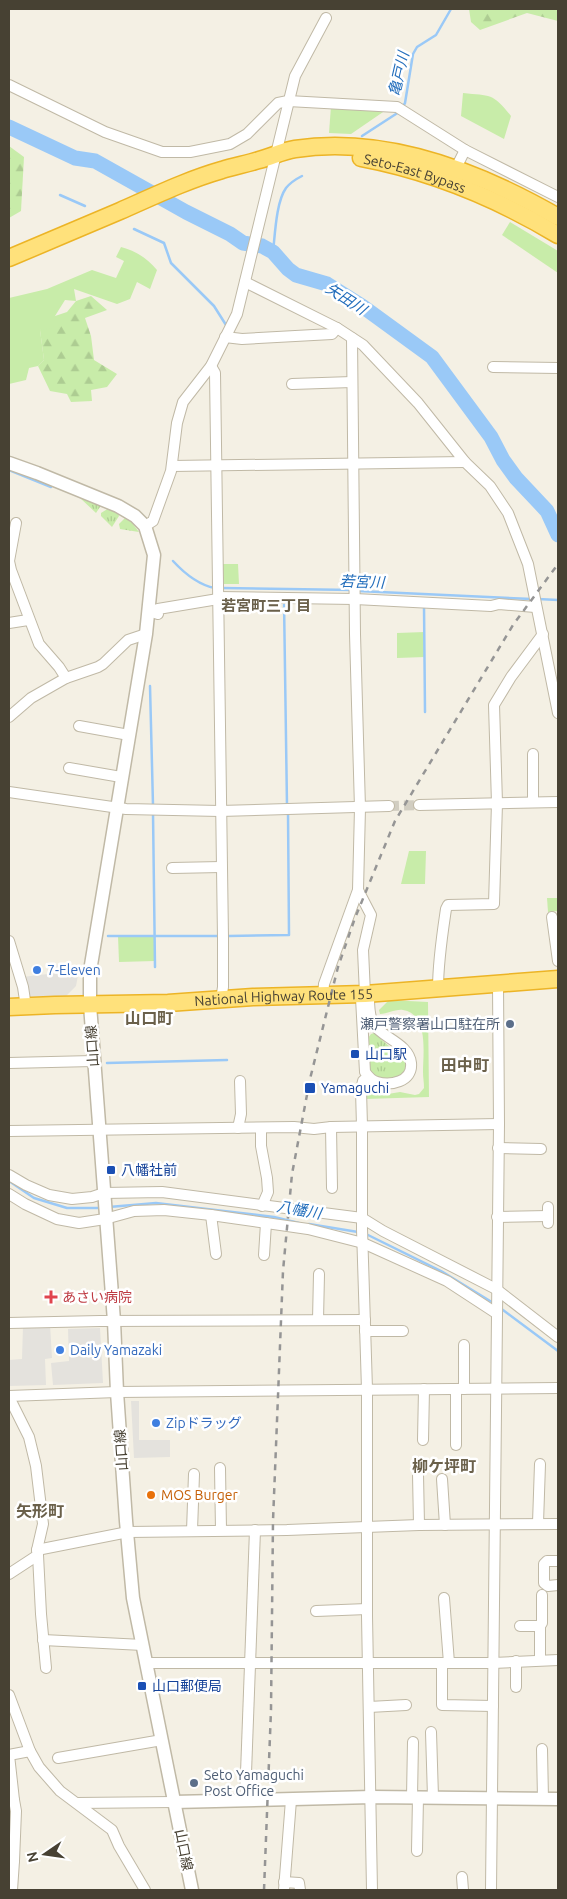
<svg xmlns="http://www.w3.org/2000/svg" width="567" height="1899" font-family="Ubuntu,'Noto Sans JP',sans-serif">
<style>
.grass{fill:url(#grass-tufts)}
.forest{fill:url(#forest-firs)}
.garden{fill:#c8eca9}
.parking{fill:#e4e2dd}
.lines{fill:none;stroke-linecap:round;stroke-linejoin:round}
.stream{stroke:#9ac9f7;stroke-width:2.5}
.river{stroke:#9ac9f7;stroke-width:15}
.minor-tunnel{stroke:#d1cdc1;stroke-width:10;stroke-dasharray:10 5;stroke-linecap:butt}
.minor-casing{stroke:#c0b9a6;stroke-width:12}
.tertiary-casing{stroke:#c0b9a6;stroke-width:15}
.trunk-casing{stroke:#ecb426;stroke-width:19}
.minor{stroke:#fff;stroke-width:10}
.tertiary{stroke:#fff;stroke-width:12}
.trunk{stroke:#ffe17b;stroke-width:16}
.rail{stroke:#959595;stroke-width:2.5;stroke-dasharray:6 6;stroke-linecap:butt}
.shop-dot{fill:#3f7fe0;stroke:#fff;stroke-width:2}
.service-dot{fill:#5c6f8a;stroke:#fff;stroke-width:2}
.transit-dot{fill:#1a4fb4;stroke:#fff;stroke-width:2}
.health-dot{fill:#e0444e;stroke:#fff;stroke-width:2}
.food-dot{fill:#e8710a;stroke:#fff;stroke-width:2}
.labels{text-anchor:middle;stroke-width:5;stroke-linejoin:round;paint-order:stroke}
.street-label{font-size:14px;fill:#474133;stroke:#fff}
.shop-label{font-size:14px;fill:#366cbe;stroke:#fff;text-anchor:start}
.service-label{font-size:14px;fill:#4e5e75;stroke:#fff;text-anchor:end}
.transit-label{font-size:14px;fill:#164399;stroke:#fff;text-anchor:start}
.health-label{font-size:14px;fill:#be3a42;stroke:#fff;text-anchor:start}
.food-label{font-size:14px;fill:#c56008;stroke:#fff;text-anchor:start}
.water-label{font-size:15px;font-style:italic;fill:#236ebc;stroke:#fff}
.neighbourhood-label{font-size:15px;font-weight:bold;fill:#6a604a;stroke:#fff}
.quarter-label{font-size:16px;font-weight:bold;fill:#6a604a;stroke:#fff}
</style>
<defs>
<pattern id="grass-tufts" width="24" height="20" patternUnits="userSpaceOnUse" patternTransform="scale(1.25)"><rect width="24" height="20" fill="#c8eca9"/><path d="M3 7l-1-3M5 7V3M7 7l1-3M15 17l-1-3M17 17v-4M19 17l1-3" fill="none" stroke="#adcc92"/></pattern>
<pattern id="forest-firs" width="22" height="20" patternUnits="userSpaceOnUse" patternTransform="scale(1.25)"><rect width="22" height="20" fill="#c8eca9"/><path d="M5 1l3.5 6h-7zM16 11l3.5 6h-7z" fill="#adcc92"/></pattern>
</defs>
<rect width="100%" height="100%" fill="#f4f0e4"/>
<!-- grass -->
<g class="grass">
<path d="M79 497 102 504 96 513Z"/>
<path d="M109 508 118 513 119 516 112 527 101 516V513Z"/>
<path d="M125 518 129 519 139 532 120 529 119 524Z"/>
<path d="M374 1033 405 1060 408 1068 400 1078 378 1079 370 1074 368 1038 371 1034Z"/>
</g>
<!-- forest -->
<g class="forest">
<path d="M469 9H558V21L527 13 480 30 471 22Z"/>
<path d="M9 146 24 157 21 211 9 218Z"/>
<path d="M91 296 107 310 85 318 91 336 94 360 117 374 107 387 91 390 92 401 71 402 67 394 50 391 38 366 44 360 40 330 55 316 67 312 76 301Z"/>
</g>
<!-- garden -->
<g class="garden">
<path d="M463 93C491 96 493 93 511 116L504 139 461 116Z"/>
<path d="M331 106 386 110 351 134 329 133Z"/>
<path d="M510 222 558 251V273L502 235Z"/>
<path d="M121 247C136 251 147 258 157 270L150 289 137 282 130 299 117 304 74 289 76 301 65 300 55 316 53 328 40 330 44 360 38 366 29 368 26 380 9 384V298L47 289 92 270 116 278 124 261 116 257Z"/>
<path d="M221 564H238L239 584H221Z"/>
<path d="M425 632V657L397 658V633Z"/>
<path d="M409 851H426L425 884H401Z"/>
<path d="M547 898H558V911L548 912Z"/>
<path d="M155 935V961L119 962 118 936Z"/>
<path d="M389 1000 428 1002 429 1097 365 1099V1093L388 1094 400 1092 415 1095 419 1094 424 1088C424 1082 423 1078 423 1072 423 1054 429 1014 403 1010 395 1009 388 1014 380 1014L379 1010Z"/>
</g>
<!-- parking -->
<g class="parking">
<path d="M47 962 79 970 76 986 65 997 28 998 22 977 48 974Z"/>
<path d="M50 1324 52 1358 45 1359 46 1385 9 1386V1360L22 1359 23 1326Z"/>
<path d="M100 1328 103 1383 53 1385 51 1363 69 1361 68 1329Z"/>
<path d="M131 1401H139V1440H170V1457L134 1458Z"/>
</g>
<g class="lines">
<!-- stream -->
<g class="stream">
<path d="M402 108 405 103 413 54 417 47 436 35 451 9"/>
<path d="M362 136 399 112"/>
<path d="M60 195 85 206"/>
<path d="M134 229 164 243 171 263 214 306 226 325"/>
<path d="M273 252C275 235 276 202 286 188 290 183 296 179 302 176"/>
<path d="M9 470 51 487"/>
<path d="M173 561C185 574 198 585 215 588"/>
<path d="M221 588 353 590"/>
<path d="M358 591 532 599"/>
<path d="M538 599 558 600"/>
<path d="M284 601 287 806"/>
<path d="M424 606 425 712"/>
<path d="M150 686 153 805"/>
<path d="M153 813 155 967"/>
<path d="M108 936H219"/>
<path d="M229 936 289 935 288 812"/>
<path d="M107 1063 227 1060"/>
<path d="M9 1181 34 1198 67 1208H101"/>
<path d="M109 1207 156 1203 274 1217 299 1223"/>
<path d="M309 1224 358 1232"/>
<path d="M366 1234 441 1271 495 1304"/>
<path d="M499 1307 558 1351"/>
</g>
<!-- river -->
<path class="river" d="M9 127 75 158 95 161 186 212 230 234 243 243 262 246 273 252 288 269 296 275 327 284 362 306 432 357 491 437 503 460 516 478 547 511 558 535"/>
<!-- minor-tunnel -->
<path class="minor-tunnel" d="M389 806 419 805"/>
<!-- minor casing -->
<g class="minor-casing">
<g id="minor">
<path d="M9 85 105 132 162 152H190L230 144 247 134 278 103 288 101 397 107 465 150 558 197"/>
<path d="M456 168 465 150"/>
<path d="M245 282 337 328 363 345 418 403 465 462 490 486 508 513 528 564 558 713"/>
<path d="M225 337 242 339 332 334 337 328"/>
<path d="M352 338 355 634 360 808 358 890 371 915 363 950 365 994 369 998C369 1006 369 1017 374 1025 383 1038 409 1044 411 1063 413 1082 390 1086 377 1082 372 1081 368 1076 365 1072L361 998 365 994"/>
<path d="M211 366 215 373 223 938V987L221 1000"/>
<path d="M493 367 558 368"/>
<path d="M292 384 352 382"/>
<path d="M172 466 465 462"/>
<path d="M16 523 9 561 11 570 39 644 59 667 66 678"/>
<path d="M145 526 153 521 171 471 177 423 183 402 211 366 237 314 295 76 326 18"/>
<path d="M218 597 355 599 491 606 499 604 535 607"/>
<path d="M149 611 158 614V609L218 599"/>
<path d="M9 623 28 620"/>
<path d="M9 717 31 698 66 678 98 667 103 664 128 640 146 634"/>
<path d="M79 726 129 735"/>
<path d="M533 754V802"/>
<path d="M69 768 121 777"/>
<path d="M9 792 126 809 220 811 389 806"/>
<path d="M419 805 558 802"/>
<path d="M172 868 221 867"/>
<path d="M552 917 558 961"/>
<path d="M9 941 23 987 26 1007"/>
<path d="M438 989C438 961 442 936 446 909L448 905 494 904 497 803 494 705 511 677 543 634"/>
<path d="M323 995 324 984 358 890"/>
<path d="M9 1063 93 1061"/>
<path d="M368 1077 363 1081 361 1090 362 1126V1229L367 1389V1616L372 1890"/>
<path d="M331 1127 332 1188"/>
<path d="M238 1128 241 1114 240 1081"/>
<path d="M261 1128V1146L267 1178 268 1192 262 1206"/>
<path d="M9 1131 294 1127 314 1129 331 1127 499 1124"/>
<path d="M498 1148 541 1149"/>
<path d="M9 1175 26 1185 49 1195 72 1199 92 1197 104 1193 162 1192 362 1218 383 1231 496 1289 558 1337"/>
<path d="M9 1194 25 1204 57 1219 79 1223 105 1219 134 1211 164 1210 211 1215 308 1229 363 1243 447 1281 496 1313"/>
<path d="M548 1207V1223"/>
<path d="M211 1215 216 1254"/>
<path d="M497 1217 548 1216"/>
<path d="M264 1255 266 1223"/>
<path d="M318 1320 319 1274"/>
<path d="M9 1323 100 1321 365 1320"/>
<path d="M365 1331H403"/>
<path d="M464 1389V1345"/>
<path d="M9 1396 117 1392 558 1388"/>
<path d="M9 1397 29 1437 36 1466 43 1524 37 1550 38 1555 9 1574"/>
<path d="M423 1440 424 1389"/>
<path d="M456 1445V1389"/>
<path d="M220 1468 221 1530"/>
<path d="M418 1474 419 1525"/>
<path d="M442 1479 445 1525"/>
<path d="M538 1523 540 1464"/>
<path d="M192 1531 194 1474"/>
<path d="M37 1550 128 1532 287 1530 419 1525 558 1524"/>
<path d="M38 1555 41 1614 46 1668"/>
<path d="M558 1561H547L544 1564V1583L548 1586 558 1585"/>
<path d="M444 1598 449 1663"/>
<path d="M316 1611 367 1609"/>
<path d="M520 1626H540L542 1623V1595"/>
<path d="M540 1626V1660"/>
<path d="M43 1640 143 1645"/>
<path d="M147 1663H493L558 1660"/>
<path d="M442 1663V1705L493 1706"/>
<path d="M516 1687V1661"/>
<path d="M9 1695 30 1751 39 1767 60 1791 112 1830 119 1846 145 1890"/>
<path d="M369 1707 406 1705"/>
<path d="M431 1732 433 1797"/>
<path d="M542 1749 543 1799"/>
<path d="M58 1758 162 1740"/>
<path d="M412 1797 413 1742"/>
<path d="M245 1800 255 1530"/>
<path d="M9 1801 14 1800 9 1755 30 1751"/>
<path d="M77 1803 174 1802"/>
<path d="M417 1851 418 1797"/>
<path d="M9 1861H14L16 1811 14 1800"/>
<path d="M462 1877 463 1890"/>
<path d="M284 1882 299 1883 300 1890"/>
<path d="M12 1890 14 1861"/>
<path d="M284 1890 291 1800"/>
<path d="M491 1890 499 1124 498 984"/>
</g>
</g>
<!-- tertiary casing -->
<g class="tertiary-casing">
<g id="tertiary">
<path d="M9 463 37 473 118 506 135 516 145 526 154 555 146 634 90 971V1005L114 1321 117 1392 126 1521 133 1598 192 1890"/>
<path d="M174 1802 372 1797 558 1799"/>
</g>
</g>
<!-- trunk casing -->
<g class="trunk-casing">
<g id="trunk">
<path id="s1" d="M361 158C430 171 498 199 558 235"/>
<path d="M9 258C46 242 83 227 120 211 154 196 187 180 222 170 234 166 247 164 259 160 271 157 282 151 295 149 387 135 480 172 558 217"/>
<path id="s2" d="M9 1007 55 1005 168 1003 253 997 365 994 558 979"/>
</g>
</g>
<!-- minor -->
<use href="#minor" class="minor"/>
<!-- tertiary -->
<use href="#tertiary" class="tertiary"/>
<!-- trunk -->
<use href="#trunk" class="trunk"/>
<!-- rail -->
<path class="rail" d="M264 1890 271 1710 273 1521 283 1271 292 1174 310 1079 338 967 355 918 395 821 513 625 558 564"/>
</g>
<!-- markers -->
<g class="shop-dot">
<circle cx="37" cy="970" r="5"/>
<circle cx="60" cy="1350" r="5"/>
<circle cx="156" cy="1423" r="5"/>
</g>
<g class="service-dot">
<circle cx="510" cy="1024" r="5"/>
<circle cx="194" cy="1783" r="5"/>
</g>
<g class="transit-dot">
<rect x="350" y="1049" width="10" height="10" rx="2.5"/>
<rect x="304" y="1082" width="12" height="12" rx="2.5"/>
<rect x="106" y="1165" width="10" height="10" rx="2.5"/>
<rect x="137" y="1681" width="10" height="10" rx="2.5"/>
</g>
<path class="health-dot" d="M48.5 1289.5h5v5h5v5h-5v5h-5v-5h-5v-5h5z"/>
<circle class="food-dot" cx="151" cy="1495" r="5"/>
<g class="labels">
<!-- street labels -->
<g class="street-label">
<text dy="5" stroke="none"><textPath href="#s1" startOffset="56">Seto-East Bypass</textPath></text>
<text dy="5" stroke="none"><textPath href="#s2" startOffset="275">National Highway Route 155</textPath></text>
<text transform="translate(92 1046) rotate(-94)" y="5">山口線</text>
<text transform="translate(121 1450) rotate(-94)" y="5">山口線</text>
<text transform="translate(184 1850) rotate(79)" y="5">山口線</text>
</g>
<!-- shop labels -->
<g class="shop-label">
<text x="47" y="975">7-Eleven</text>
<text x="70" y="1355">Daily Yamazaki</text>
<text x="166" y="1428">Zipドラッグ</text>
</g>
<!-- service labels -->
<g class="service-label">
<text x="500" y="1029">瀬戸警察署山口駐在所</text>
<text x="204" y="1780" text-anchor="start">Seto Yamaguchi<tspan x="204" dy="16">Post Office</tspan></text>
</g>
<!-- transit labels -->
<g class="transit-label">
<text x="365" y="1059">山口駅</text>
<text x="321" y="1093">Yamaguchi</text>
<text x="121" y="1175">八幡社前</text>
<text x="152" y="1691">山口郵便局</text>
</g>
<!-- health labels -->
<g class="health-label">
<text x="62" y="1302">あさい病院</text>
</g>
<!-- food labels -->
<g class="food-label">
<text x="161" y="1500">MOS Burger</text>
</g>
<!-- water labels -->
<g class="water-label">
<text transform="translate(399 74) rotate(-77)" y="5">亀戸川</text>
<text transform="translate(346 299) rotate(33)" y="5">矢田川</text>
<text transform="translate(362 582) rotate(2)" y="5">若宮川</text>
<text transform="translate(299 1210) rotate(10)" y="5">八幡川</text>
</g>
<!-- neighbourhood labels -->
<g class="neighbourhood-label">
<text x="266" y="611">若宮町三丁目</text>
</g>
<!-- quarter labels -->
<g class="quarter-label">
<text x="149" y="1024">山口町</text>
<text x="465" y="1071">田中町</text>
<text x="444" y="1472">柳ケ坪町</text>
<text x="40" y="1517">矢形町</text>
</g>
</g>
<!-- border -->
<rect width="567" height="1899" fill="none" stroke="#474133" stroke-width="20"/>
<!-- north arrow -->
<g transform="translate(45 1854) rotate(257)" stroke="#ffffff" stroke-width="4" paint-order="stroke">
<path d="M0-4L9 19L0 12L-9 19Z" fill="#474133"/>
<text y="-8" font-size="14" font-weight="bold" text-anchor="middle" fill="#474133">N</text>
</g>
</svg>
